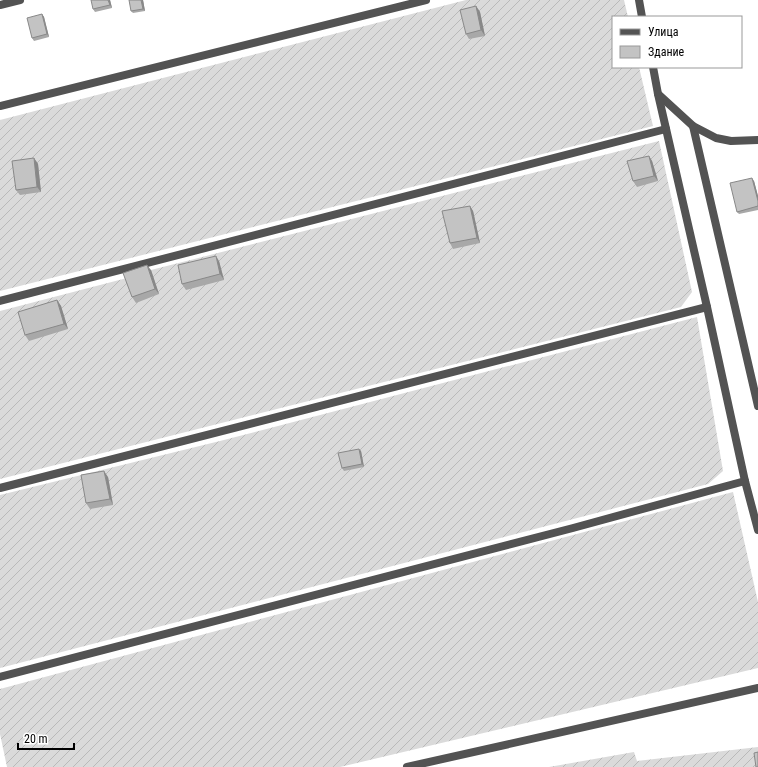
<svg xmlns="http://www.w3.org/2000/svg" width="758" height="767" font-family="'Roboto Condensed',sans-serif">
<style>
.garden{fill:url(#garden-furrows)}
.lines{fill:none;stroke-linecap:round;stroke-linejoin:round}
.street{stroke:#535353;stroke-width:8}
.wall{fill:#a8a8a8}
.shaded-wall{fill:#888}
.building{fill:#c3c3c3;stroke:#888}
</style>
<defs>
<pattern id="garden-furrows" width="10" height="10" patternUnits="userSpaceOnUse"><rect width="10" height="10" fill="#dadada"/><path d="M-1 1l2-2M0 10L10 0M9 11l2-2" fill="none" stroke="#b9b9b9"/></pattern>
</defs>
<rect width="100%" height="100%" fill="#fff"/>
<!-- garden -->
<g class="garden">
<path d="M466 0H624L628 17H613V67H639L653 126 0 291V120Z"/>
<path d="M659 141 692 292 681 307 0 479V311L127 278 151 270Z"/>
<path d="M697 317 723 471 708 484 0 668V495L220 441Z"/>
<path d="M733 492 758 602V668L340 767H7L0 734V689Z"/>
<path d="M758 747V767H549L634 752 637 761Z"/>
</g>
<g class="lines">
<!-- street -->
<g class="street">
<path d="M639 0 642 17"/>
<path d="M0 5 20 0"/>
<path d="M653 67 658 94 693 126 758 406"/>
<path d="M658 94 707 307 745 481 758 530"/>
<path d="M0 106 426 0"/>
<path d="M693 126 716 138 731 141 758 140"/>
<path d="M0 301 666 129"/>
<path d="M0 488 707 307"/>
<path d="M0 677 573 528 745 481"/>
<path d="M407 767 758 688"/>
</g>
</g>
<!-- wall -->
<g class="wall">
<path d="M110 0 112 8 95 12 93 9Z"/>
<path d="M143 0 145 11 133 13 131 11Z"/>
<path d="M476 6 480 12 485 36 469 39 466 34Z"/>
<path d="M42 14 44 17 49 37 34 41 32 38Z"/>
<path d="M649 156 652 161 658 181 637 187 633 181Z"/>
<path d="M34 158 38 164 41 192 20 195 16 190Z"/>
<path d="M754 181 758 196V210L739 214 737 212Z"/>
<path d="M470 206 473 211 480 243 453 249 450 243Z"/>
<path d="M219 261 224 280 186 290 182 284Z"/>
<path d="M151 270 159 294 136 303 132 297Z"/>
<path d="M57 300 61 306 68 329 29 341 25 335Z"/>
<path d="M359 449 361 451 364 467 344 471 342 468Z"/>
<path d="M108 477 113 505 90 509 86 503Z"/>
</g>
<!-- shaded-wall -->
<g class="shaded-wall">
<path d="M108 0H110L112 8 110 5Z"/>
<path d="M141 0H143L145 11 143 9Z"/>
<path d="M476 6 480 12 485 36 481 30Z"/>
<path d="M42 14 44 17 49 37 47 34Z"/>
<path d="M649 156 652 161 658 181 654 176Z"/>
<path d="M34 158 38 164 41 192 37 187Z"/>
<path d="M752 178 754 181 758 196V201Z"/>
<path d="M470 206 473 211 480 243 477 238Z"/>
<path d="M216 256 219 261 224 280 220 274Z"/>
<path d="M147 265 151 270 159 294 155 289Z"/>
<path d="M57 300 61 306 68 329 64 324Z"/>
<path d="M359 449 361 451 364 467 362 464Z"/>
<path d="M104 471 108 477 113 505 110 499Z"/>
</g>
<!-- building -->
<g class="building">
<path d="M91 0H108L110 5 93 9Z"/>
<path d="M129 0H141L143 9 131 11Z"/>
<path d="M476 6 481 30 466 34 460 10Z"/>
<path d="M42 14 47 34 32 38 27 18Z"/>
<path d="M649 156 654 176 633 181 627 161Z"/>
<path d="M34 158 37 187 16 190 12 161Z"/>
<path d="M752 178 758 201V206L737 212 730 183Z"/>
<path d="M470 206 477 238 450 243 442 211Z"/>
<path d="M216 256 220 274 182 284 178 265Z"/>
<path d="M147 265 155 289 132 297 123 273Z"/>
<path d="M57 300 64 324 25 335 18 312Z"/>
<path d="M359 449 362 464 342 468 338 453Z"/>
<path d="M104 471 110 499 86 503 81 475Z"/>
<path d="M758 752V767H756L754 753Z"/>
</g>
<!-- legend -->
<rect x="612" y="16" width="130" height="52" fill="#ffffff" stroke="#999999"/>
<rect x="620" y="29" width="20" height="6" fill="#535353" stroke="#999999"/>
<text x="648" y="36" font-size="12" fill="#000000">Улица</text>
<rect x="620" y="46" width="20" height="12" fill="#c3c3c3" stroke="#999999"/>
<text x="648" y="56" font-size="12" fill="#000000">Здание</text>
<!-- scale -->
<path d="M18 743v6h56v-6" fill="none" stroke="#000000" stroke-width="2"/>
<text x="24" y="743" font-size="12" fill="#000000" stroke="#ffffff" stroke-width="3" paint-order="stroke">20 m</text>
</svg>
